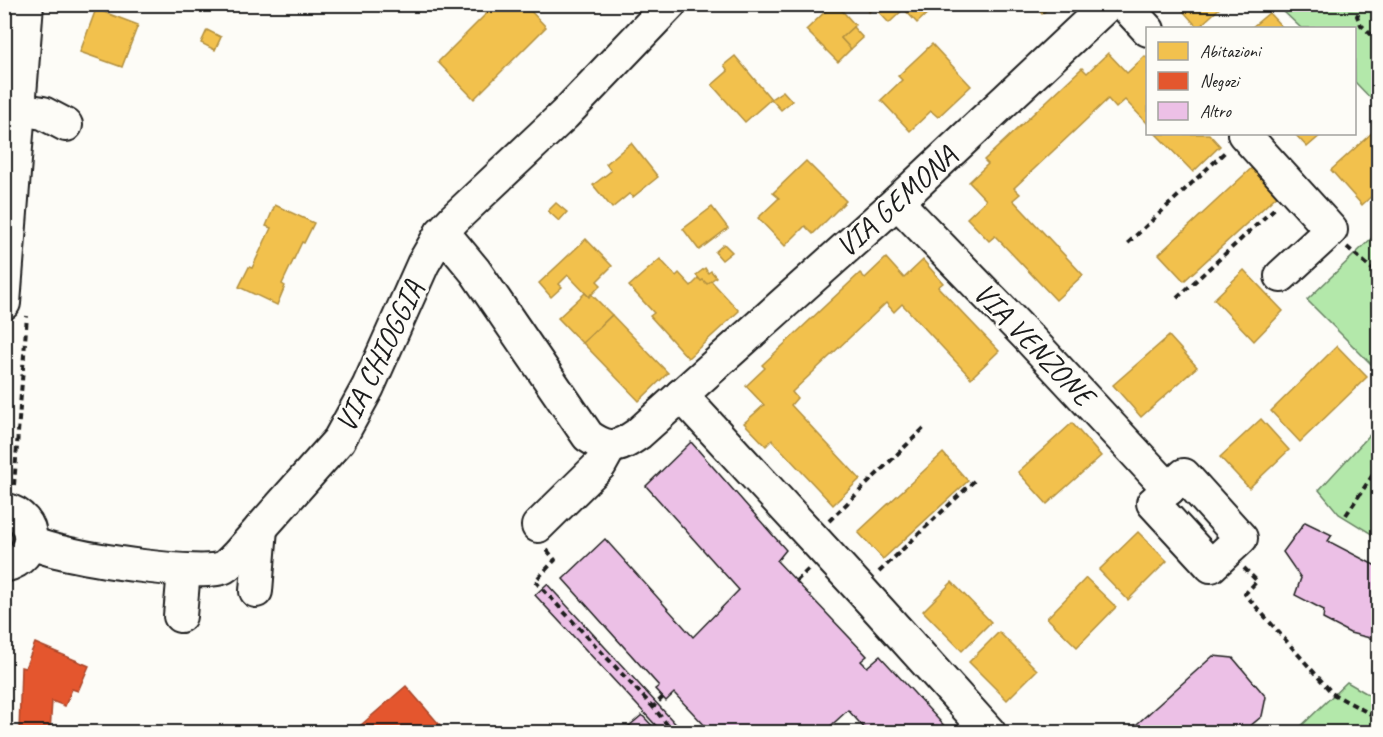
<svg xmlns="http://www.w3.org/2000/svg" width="1383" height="737" font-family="Caveat,sans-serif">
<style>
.green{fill:#b3e8aa;stroke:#688263;stroke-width:1.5}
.homes{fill:#f2c14e;stroke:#b2903f;stroke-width:1.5}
.shops{fill:#e4572e;stroke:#a84529;stroke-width:1.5}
.building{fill:#ecc0e6;stroke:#1c1c1c;stroke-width:1.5}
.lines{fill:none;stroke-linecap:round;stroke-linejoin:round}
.minor-casing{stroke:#1c1c1c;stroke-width:36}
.path{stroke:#1c1c1c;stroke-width:4;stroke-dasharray:6 4.5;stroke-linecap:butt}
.minor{stroke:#fdfcf7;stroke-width:32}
.labels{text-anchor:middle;stroke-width:6;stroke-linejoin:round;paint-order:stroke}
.street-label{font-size:30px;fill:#1c1c1c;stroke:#fdfcf7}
</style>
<rect width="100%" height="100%" fill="#fdfcf7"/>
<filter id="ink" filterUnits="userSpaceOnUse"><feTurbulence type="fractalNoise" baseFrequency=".0167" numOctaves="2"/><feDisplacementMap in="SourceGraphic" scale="12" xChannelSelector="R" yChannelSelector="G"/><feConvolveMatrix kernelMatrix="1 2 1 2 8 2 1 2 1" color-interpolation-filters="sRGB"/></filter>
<g filter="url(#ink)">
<!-- green -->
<g class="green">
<path d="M1287 4 1378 5V106L1355 82 1354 28H1301L1281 9Z"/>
<path d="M1378 232V371L1307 300Z"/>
<path d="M1378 426V538L1339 514 1319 490Z"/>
<path d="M1347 682 1378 700V732H1295Z"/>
</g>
<!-- homes -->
<g class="homes">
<path d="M496 4H524L546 27 474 99 438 62Z"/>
<path d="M833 4H836L855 25 841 38 851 49 838 62 806 30Z"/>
<path d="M863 4H908V5L889 23 874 7 869 12Z"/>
<path d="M911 4H929L933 8 917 23 905 10Z"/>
<path d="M1034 4H1053L1042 14Z"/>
<path d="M1177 4H1224L1198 28Z"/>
<path d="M96 9 138 25 122 67 80 52Z"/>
<path d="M1269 13 1283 28H1251Z"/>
<path d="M853 27 863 38 851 49 841 38Z"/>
<path d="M207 30 221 37 215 50 201 43Z"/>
<path d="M932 44 971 86 938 117 931 111 910 131 881 100 902 80 898 76Z"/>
<path d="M1108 53 1127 73 1145 56 1148 59V124L1125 100 1116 108 1108 99 1014 188 1020 194 1013 200 1083 275 1056 300 995 236 989 241 967 218 986 200 969 182 988 164 984 160 1082 68 1087 73Z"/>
<path d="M735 56 771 99 745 122 712 85 728 71 724 65Z"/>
<path d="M783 91 792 101 781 110 771 99Z"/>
<path d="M1374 131 1378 135V190L1362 205 1331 170Z"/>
<path d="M1156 134H1209L1220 146 1193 172Z"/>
<path d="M1295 134H1322L1307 147Z"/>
<path d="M631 143 658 177 633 197 629 194 612 208 593 185 611 171 606 164Z"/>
<path d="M806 161 846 201 813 234 805 226 785 246 758 218 779 198 773 193Z"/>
<path d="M1257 163 1282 191 1184 281 1159 254Z"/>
<path d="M556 203 567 212 559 221 548 211Z"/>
<path d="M275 205 314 223 304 243 302 242 282 284 285 286 277 305 239 287 249 267 252 268 271 228 266 226Z"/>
<path d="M712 207 728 228 699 250 683 229Z"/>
<path d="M586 239 612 266 597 281 601 285 589 297 568 275 559 284 562 287 551 297 539 283Z"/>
<path d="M724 244 732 252 722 260 715 252Z"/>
<path d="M886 258 904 278 923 260 943 283 938 287 999 351 971 378 902 304 894 312 886 303 792 392 797 398 791 405 860 479 833 505 772 440 766 446 744 423 764 405 746 386 765 368 762 365 860 273 865 278Z"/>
<path d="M660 259 676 276 679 273 691 286 704 273 739 311 688 358 650 316 654 313 629 286Z"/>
<path d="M705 268 708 273 711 271 716 277 707 284 703 280 701 281 696 275Z"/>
<path d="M1244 270 1283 311 1254 341 1214 299Z"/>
<path d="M585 293 589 297 591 294 612 315 582 343 558 318Z"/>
<path d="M612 315 668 373 639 401 583 343Z"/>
<path d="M1169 336 1197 367 1141 417 1113 385Z"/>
<path d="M1337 346 1367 377 1300 442 1271 411Z"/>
<path d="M1261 419 1289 450 1249 488 1220 457Z"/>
<path d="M1072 423 1101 456 1047 504 1018 472Z"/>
<path d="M943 453 968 481 883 559 858 532Z"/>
<path d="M1138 532 1167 561 1128 600 1099 570Z"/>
<path d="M1086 578 1116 607 1077 647 1047 618Z"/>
<path d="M952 582 991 622 962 651 923 611Z"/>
<path d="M999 632 1037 670 1007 700 969 662Z"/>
</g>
<!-- shops -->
<g class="shops">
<path d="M35 643 89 666 78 691 72 689 65 706 52 701 50 732H19L21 667 25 668Z"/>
<path d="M406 686 446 732H353Z"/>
</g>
<!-- building -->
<g class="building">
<path d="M691 442 786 550 777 561 867 656 861 661 867 667 880 656 950 732H868L848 710 824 732H711L674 693 666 701 655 689 659 686 563 579 605 539 693 637 739 590 646 486Z"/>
<path d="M1305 522 1332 535 1328 541 1378 567V640L1350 633 1323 619 1324 610 1295 595 1301 578 1283 552Z"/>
<path d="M547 584 683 732H662L535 595Z"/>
<path d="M1213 656 1233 658 1266 697 1262 716 1243 732H1128Z"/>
<path d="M642 715 658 732H622Z"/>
</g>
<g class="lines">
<!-- minor casing -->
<g class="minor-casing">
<g id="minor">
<path d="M1124 4 1148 30"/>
<path d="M4 112 18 109 43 113 66 125"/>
<path d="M1244 134 1331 230 1281 276"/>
<path d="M897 202 1026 335 1169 489"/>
<path d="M441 233 451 242 475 271 588 436C609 451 618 448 638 434L897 202 1108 4"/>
<path d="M4 303 27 4"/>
<path d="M681 395 860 589 989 732"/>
<path d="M1184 475 1241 538 1211 566 1153 503Z"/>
<path d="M4 509C39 517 39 558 4 566"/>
<path d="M538 526 600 465 610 447"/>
<path d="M30 543C40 546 50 550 61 552 88 559 203 578 224 567 229 564 234 558 238 554L339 440 368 387 423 264 441 233 455 218 564 115 670 4"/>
<path d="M256 591 261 528"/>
<path d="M180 616 184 570"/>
</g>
</g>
<!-- path -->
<g class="path">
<path d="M1363 4 1357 16 1361 25 1378 41"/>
<path d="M1128 243 1226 151"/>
<path d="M1347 247 1378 274"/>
<path d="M1177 298 1276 207"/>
<path d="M14 485 27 316"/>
<path d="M1346 515 1378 467"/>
<path d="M829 521 925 427"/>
<path d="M547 550 555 560 535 581 653 707"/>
<path d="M1244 568 1257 581 1245 594 1333 694 1378 718"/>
<path d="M879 572 974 481"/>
<path d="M796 581 809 569"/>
<path d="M663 697 653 707 673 732"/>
</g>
<!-- minor -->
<use href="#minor" class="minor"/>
</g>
</g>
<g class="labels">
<!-- street labels -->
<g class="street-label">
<text transform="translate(896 201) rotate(-42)" y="10">VIA GEMONA</text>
<text transform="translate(1034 344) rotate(46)" y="10">VIA VENZONE</text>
<text transform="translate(379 356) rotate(-64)" y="10">VIA CHIOGGIA</text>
</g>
</g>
<!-- margin -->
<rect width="1383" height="737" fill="none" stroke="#fdfcf7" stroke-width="24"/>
<rect x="12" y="12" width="1359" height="713" fill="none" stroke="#1c1c1c" stroke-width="2" filter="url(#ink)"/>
<!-- legend -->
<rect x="1146" y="27" width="210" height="108" fill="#fdfcf7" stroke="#a3a29f" stroke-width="1.5"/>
<rect x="1158" y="42" width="30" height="18" fill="#f2c14e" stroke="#a3a29f" stroke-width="1.5"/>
<text x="1200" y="57" font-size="18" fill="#1c1c1c">Abitazioni</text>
<rect x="1158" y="72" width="30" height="18" fill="#e4572e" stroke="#a3a29f" stroke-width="1.5"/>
<text x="1200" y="87" font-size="18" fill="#1c1c1c">Negozi</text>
<rect x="1158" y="102" width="30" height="18" fill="#ecc0e6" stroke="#a3a29f" stroke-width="1.5"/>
<text x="1200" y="117" font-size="18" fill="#1c1c1c">Altro</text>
</svg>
